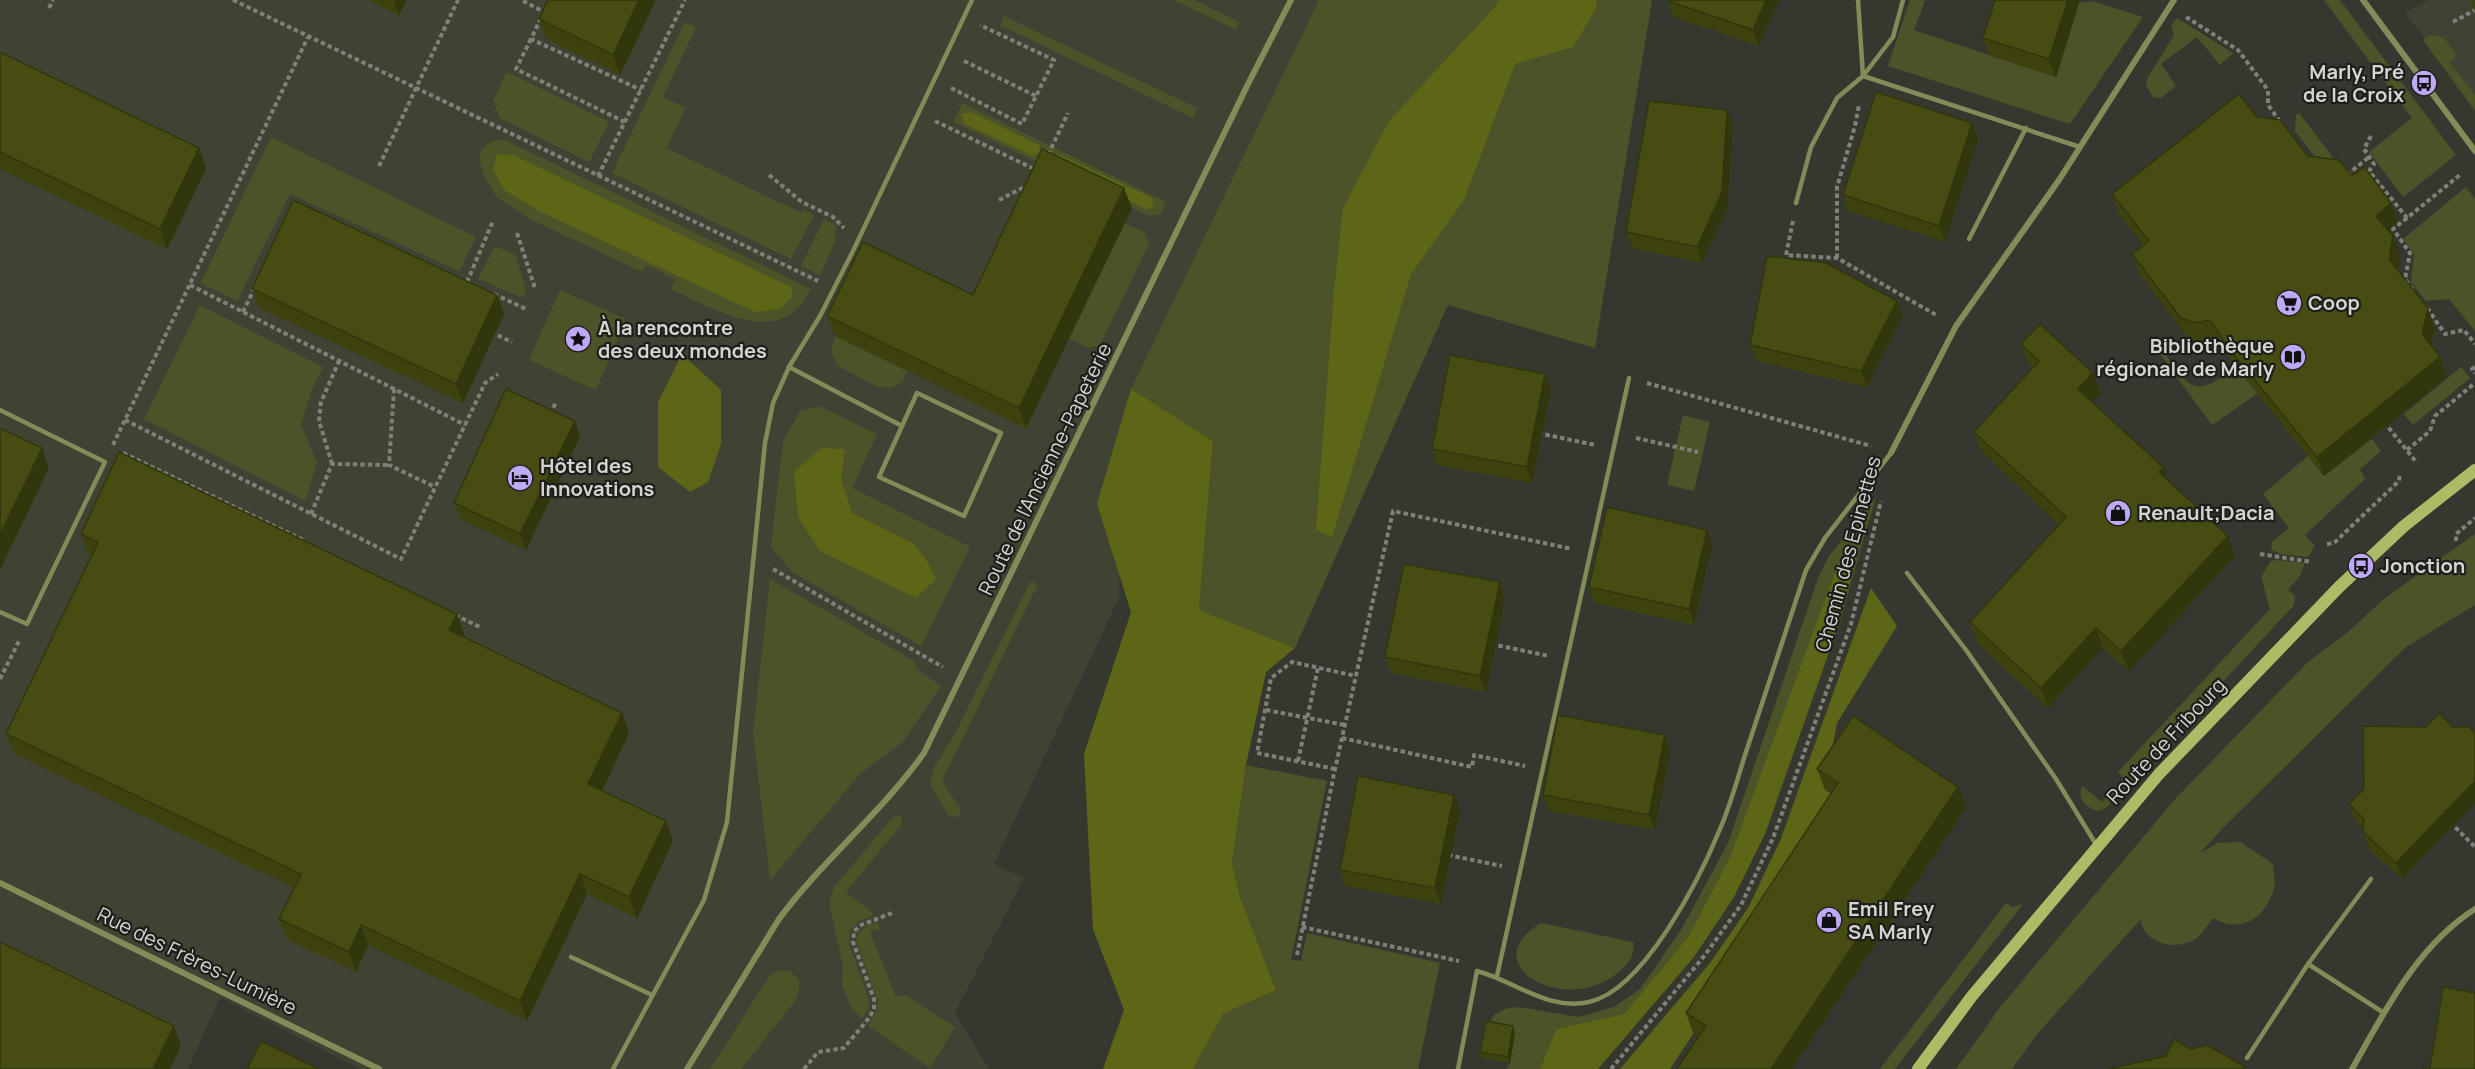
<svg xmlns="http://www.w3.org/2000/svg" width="2475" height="1069" font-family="Manrope,sans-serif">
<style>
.built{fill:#404233}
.green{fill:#4d5329}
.forest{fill:#5d6616}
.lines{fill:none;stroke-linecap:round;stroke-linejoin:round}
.path{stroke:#7f8179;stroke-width:4;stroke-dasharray:4.5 3;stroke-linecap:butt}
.service{stroke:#838b58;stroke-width:4.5}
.minor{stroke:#838b58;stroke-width:6}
.secondary{stroke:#aeba66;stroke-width:12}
.wall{fill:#3d420f}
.shaded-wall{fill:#32360d}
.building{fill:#474d12;stroke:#32360d;stroke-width:1.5}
.labels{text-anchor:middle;stroke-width:4.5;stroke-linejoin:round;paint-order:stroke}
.poi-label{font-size:20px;font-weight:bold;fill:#d4d5d0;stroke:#1e1f1b;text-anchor:start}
.street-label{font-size:20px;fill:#d4d5d0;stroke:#1e1f1b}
</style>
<rect width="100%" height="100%" fill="#36382f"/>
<!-- built -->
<g class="built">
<path d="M0 0H1329L1121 425 1119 598 994 864 1024 878 955 1013 989 1069H360L220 997 188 1069H0Z"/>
<path d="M2429 0H2475V100L2405 13Z"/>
</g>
<!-- green -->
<g class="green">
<path d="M1174 0H1194L1239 22 1236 30Z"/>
<path d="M1319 0H1652L1595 348 1448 305 1295 648 1199 610 1213 441 1131 389Z"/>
<path d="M1910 0H1925L1914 30 2056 77 2079 3 2092 1 2143 17 2070 124 1888 66Z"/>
<path d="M2324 0H2340L2456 155 2403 197 2369 152 2412 118Z"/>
<path d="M1004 16 1197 108 1193 118 1000 25Z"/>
<path d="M2177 18 2233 53 2220 65 2197 37 2161 64 2176 86 2161 98 2153 97 2146 86 2148 77 2174 35 2171 26Z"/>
<path d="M685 22 696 27 663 97 686 108 666 148 802 213 804 209 814 215 791 259 612 173Z"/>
<path d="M2430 35 2443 37 2457 55 2449 62 2475 95V111L2423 40Z"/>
<path d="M507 72 609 122 589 162 500 118 493 101Z"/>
<path d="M962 103 1166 202 1161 214 1151 216 1132 208 954 122Z"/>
<path d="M2299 113 2344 172 2333 180 2295 131 2296 115Z"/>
<path d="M271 137 476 237 459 271 290 194 237 301 201 283Z"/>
<path d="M505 140 811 289C780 352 715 309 671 289L675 279 647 265 642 272 528 218 496 196 484 177 479 158 483 148 492 141Z"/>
<path d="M2466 187 2475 199V331L2449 299 2426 301 2411 282 2414 254 2403 239Z"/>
<path d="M824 219 836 225 835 242 820 275 801 266Z"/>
<path d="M1124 223 1145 232 1149 244 1100 345 1089 348 1069 338Z"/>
<path d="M495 246 516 255 526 291 523 298 478 279Z"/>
<path d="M560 290 626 319 596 390 529 360Z"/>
<path d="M200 305 323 367 311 392 301 425 317 463 305 501 144 419Z"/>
<path d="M835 336 907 371 902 382 890 388 876 386 838 366 831 352Z"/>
<path d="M2157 350H2162C2190 388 2194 401 2235 366L2258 393 2212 425Z"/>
<path d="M2461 367 2470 378 2413 425 2404 414Z"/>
<path d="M819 406 877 434 852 488 970 547 921 646 792 572 771 547 783 441 800 411Z"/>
<path d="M1683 415 1710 422 1694 491 1667 485Z"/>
<path d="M2372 439 2381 451 2360 469 2365 479 2305 535 2315 546 2308 557 2280 554 2272 550 2271 543 2289 528 2263 494 2308 456 2324 476Z"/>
<path d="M1876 497 1840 621 1857 555 1838 564 1730 857 1688 937 1624 1014 1556 1029 1540 1069H1506L1510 1063 1488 1027 1494 1015 1504 1009 1519 1007 1579 1017 1614 1007 1640 989 1681 930 1728 843 1818 578 1829 556Z"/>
<path d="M2475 534V605L2406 647 2223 828 2200 853 2218 843 2240 842 2273 864C2273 871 2276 882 2274 888 2265 919 2241 934 2213 918 2207 925 2202 935 2194 940 2175 951 2142 943 2141 919L2037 1034 2012 1069H1956L2001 1006 2176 798 2308 662 2348 632 2385 598Z"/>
<path d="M2278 560 2305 563 2300 576 2288 590 2295 596 2294 605 2105 809 2097 811C2085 806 2077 800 2082 786L2102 802 2124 778 2118 772 2270 609 2261 577 2271 561Z"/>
<path d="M770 579 914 661 917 669 941 686 902 743 861 773 770 880 753 731Z"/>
<path d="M1030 582H1034L1037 586 942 781 960 808V814L955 818 947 814 930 783 934 767 954 736Z"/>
<path d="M1246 765 1327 781 1291 960 1301 961 1307 933 1440 963 1418 1069H1193L1223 1014 1276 990 1241 900 1232 863Z"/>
<path d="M899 815 902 817 901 825 846 892 875 915 859 921 850 930 849 944 869 999V1008L862 1019 851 1007 842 985 843 965 829 904 834 887 893 817Z"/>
<path d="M2006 903 2013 907 2023 904 1895 1069H1880Z"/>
<path d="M877 922 880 929 870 932 896 997 905 995 955 1027 930 1068 868 1026 877 1010V999L856 941C858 928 866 926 877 922Z"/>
<path d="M1541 923 1633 942C1636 953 1629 963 1621 970 1568 1019 1471 965 1541 923Z"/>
<path d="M778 970 790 971 799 980V992L795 1001 741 1069H710L770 975Z"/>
</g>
<!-- forest -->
<g class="forest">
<path d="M1499 0H1596L1597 7 1573 47 1515 64 1464 200 1411 274 1332 537 1316 530 1334 291 1343 208 1389 121 1496 6Z"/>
<path d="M971 112 1039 145 1040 152 1033 156 965 124 961 114Z"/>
<path d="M497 154 515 156 791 287 793 296 780 309 755 312 541 212 504 190 493 169Z"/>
<path d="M1058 154 1151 197 1154 207 1146 209 1054 164 1053 157Z"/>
<path d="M682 354 721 390V444L708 482 690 492 658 467V402Z"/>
<path d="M1131 389 1213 441 1199 610 1295 648 1266 672 1246 765 1232 863 1241 900 1276 990 1223 1014 1193 1069H1103L1124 1010 1093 929 1084 754 1131 612 1097 504Z"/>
<path d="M821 448 845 449 841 479 852 513 914 544 928 563 936 579 916 598 820 551 798 517 794 472Z"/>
<path d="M1851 547 1857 554 1840 621 1765 834 1734 897 1694 957 1598 1069H1540L1556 1029 1624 1014 1688 937 1730 857 1838 564Z"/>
<path d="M1871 588 1897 626 1837 723 1825 789 1845 803 1670 1069H1620L1710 963 1748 908 1780 841Z"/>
</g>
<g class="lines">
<!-- path -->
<g class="path">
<path d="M233 0 818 281"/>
<path d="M523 1 544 12"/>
<path d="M49 8 53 0"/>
<path d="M2186 17 2238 50 2268 90V105L2281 123"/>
<path d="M541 18 531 39 641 90"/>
<path d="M2453 22 2475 10"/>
<path d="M531 39 516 69 625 122"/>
<path d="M964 61 1036 96"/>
<path d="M951 88 1022 124 1054 60 980 25"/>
<path d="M935 121 1032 168"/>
<path d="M2371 136 2364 149 2374 164 2369 171 2407 218 2461 174"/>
<path d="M1048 155 1068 113"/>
<path d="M379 166 458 0"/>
<path d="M769 175 802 202 833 217 844 228"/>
<path d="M2347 175 2369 157"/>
<path d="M598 176 685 0"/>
<path d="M999 200 1028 185"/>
<path d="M2407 218 2393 229 2410 253 2405 279 2413 290"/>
<path d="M1793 221 1786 255 1837 258 1938 316"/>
<path d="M517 233 535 288"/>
<path d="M1837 258V187L1855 126 1859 105"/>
<path d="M467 282 493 221"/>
<path d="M190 285 465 425"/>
<path d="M494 294 526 309"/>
<path d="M2427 308 2445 334 2464 330 2475 344"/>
<path d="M243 312 255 287"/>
<path d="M491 332 512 342"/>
<path d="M2475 367 2472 369 2475 373"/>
<path d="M1647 383 1871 446"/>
<path d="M394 389 389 465 435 487"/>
<path d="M551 415 556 401"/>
<path d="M125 420 401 559 485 383 498 374"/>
<path d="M2384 422 2417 463"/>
<path d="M1538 433 1595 445"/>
<path d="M1636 438 1698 452"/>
<path d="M113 445 308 37"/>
<path d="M2407 450 2430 431 2435 416 2475 383"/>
<path d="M123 453 305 541"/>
<path d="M332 464 319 421 321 402 339 361"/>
<path d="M311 514 332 464 389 465"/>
<path d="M2456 541V534L2475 518"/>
<path d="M2327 544 2334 543 2399 481 2400 474"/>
<path d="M2260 554 2312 562"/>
<path d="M773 569 943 667"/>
<path d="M455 615 482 628"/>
<path d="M1491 644 1549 656"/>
<path d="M0 679 19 641"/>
<path d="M1266 710 1345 725"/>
<path d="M1342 738 1472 767 1474 755 1525 766"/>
<path d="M1298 761 1318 668"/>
<path d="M1335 769 1257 753 1271 678 1292 662 1356 676"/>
<path d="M2450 822 2475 847"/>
<path d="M1448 855 1502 866"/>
<path d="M1302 927 1459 961"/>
<path d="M1297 955 1335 769 1393 511 1572 549"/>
<path d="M804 1069 818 1052 844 1048 869 1018 874 1009V999L853 942 854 931 861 925 892 913"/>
<path d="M1611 1069 1705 955 1741 905 1773 838 1851 624 1881 501"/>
</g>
<!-- service -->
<g class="service">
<path d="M1858 0 1863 76"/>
<path d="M1863 76 2080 147"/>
<path d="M1796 203 1811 147 1837 98 1863 76 1893 37 1903 0"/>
<path d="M1969 239 2026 128"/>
<path d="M789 367 902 426 879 477 964 516 1001 433 917 393 902 426"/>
<path d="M0 410 105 462 27 624 0 612"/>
<path d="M1907 573 1966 650 2056 779 2097 846"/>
<path d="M2371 879 2308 964 2384 1013"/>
<path d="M571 957 652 995"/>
<path d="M1497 976 1629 378"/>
<path d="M2247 1058 2308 964"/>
<path d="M613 1069 704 900 727 822 765 443 773 403 789 367 820 316 853 251 972 0"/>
<path d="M1458 1069 1477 971C1515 981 1547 1011 1589 1002 1644 990 1700 878 1720 829 1732 802 1739 772 1749 743 1768 686 1787 628 1806 570L1825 538 1891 453"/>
</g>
<!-- minor -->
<g class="minor">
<path d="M2363 0 2475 151"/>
<path d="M1891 453 1956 326 2059 180 2174 0"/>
<path d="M0 883 379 1069"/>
<path d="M687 1069 779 919C823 860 881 813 924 753L1248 84 1291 0"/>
<path d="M2352 1069C2385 1011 2417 946 2475 909"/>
</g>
<!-- secondary -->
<path class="secondary" d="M1918 1069 1972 996 2159 774 2339 587 2404 526 2475 470"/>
</g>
<!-- wall -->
<g class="wall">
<path d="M368 0H407L399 15Z"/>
<path d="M656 0 620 75 546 39 539 19Z"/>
<path d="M1779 0 1759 46 1674 17 1668 1Z"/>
<path d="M1995 0H2080L2056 77 1990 56 1983 38Z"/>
<path d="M2471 0H2475V12Z"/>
<path d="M0 52 199 148 206 169 167 249 0 169Z"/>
<path d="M1727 110 1733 126 1727 208 1702 263 1632 248 1626 232Z"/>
<path d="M2257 117 2308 156 2352 176 2391 203 2398 222 2388 231 2400 255 2398 270 2435 328 2431 345 2440 357 2447 377 2324 476 2235 366 2217 339 2203 343 2188 338 2139 273 2132 254 2143 245 2119 214 2112 194Z"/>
<path d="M1978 139 1945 242 1848 211 1843 195Z"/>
<path d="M1132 208 1026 428 835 336 827 316 973 295Z"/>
<path d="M252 289 497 295 504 314 463 403 259 308Z"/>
<path d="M1897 301 1902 316 1867 387 1756 361 1750 345Z"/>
<path d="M2021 344 2100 393 2092 402 2164 468 2169 481 2235 556 2129 671 2103 648 2048 708 1977 643 1970 622 2059 525 1982 452 1974 432 2033 368 2029 364Z"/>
<path d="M1551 390 1532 483 1437 465 1432 449Z"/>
<path d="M580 437 526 550 460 519 454 503Z"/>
<path d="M1707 530 1712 545 1694 625 1595 603 1589 587Z"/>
<path d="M81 534 457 614 464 634 463 637 629 733 602 791 673 841 637 918 587 894 527 1021 368 945 356 972 286 939 279 919 294 888 14 754 6 734 91 555 88 554Z"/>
<path d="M1500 582 1505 598 1486 692 1391 673 1385 657Z"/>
<path d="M2363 726 2402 879 2368 848 2363 832V828L2355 820 2349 804 2364 789Z"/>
<path d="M1670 751 1655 830 1549 811 1543 795Z"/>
<path d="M1817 769 1958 787 1966 808 1792 1069H1677L1699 1037 1693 1033 1686 1013 1831 794 1825 790Z"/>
<path d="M1460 810 1441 904 1346 886 1340 870Z"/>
<path d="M1515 1032 1510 1063 1482 1058 1480 1052Z"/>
</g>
<!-- shaded-wall -->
<g class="shaded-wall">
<path d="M394 0H407L399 15Z"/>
<path d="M639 0H656L620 75 613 55Z"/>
<path d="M1766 0H1779L1759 46 1753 30Z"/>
<path d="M2068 0H2080L2056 77 2049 59Z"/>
<path d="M1727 110 1733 126 1727 208 1702 263 1697 247Z"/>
<path d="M1972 123 1978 139 1945 242 1939 226Z"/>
<path d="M199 148 206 169 167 249 160 229Z"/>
<path d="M1124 188 1132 208 1026 428 1019 408Z"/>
<path d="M2391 203 2398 222 2383 235 2376 216Z"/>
<path d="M2393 236 2400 255 2396 279 2389 259Z"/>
<path d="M497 295 504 314 463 403 456 384Z"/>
<path d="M1897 301 1902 316 1867 387 1861 371Z"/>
<path d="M2428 308 2435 328 2429 354 2422 334Z"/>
<path d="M2440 357 2447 377 2324 476 2317 457Z"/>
<path d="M2093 373 2100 393 2086 409 2078 389Z"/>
<path d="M1545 374 1551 390 1532 483 1527 467Z"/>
<path d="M575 421 580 437 526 550 520 534Z"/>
<path d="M42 448 49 468 0 570V535Z"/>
<path d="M2164 468 2171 488 2159 472Z"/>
<path d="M1707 530 1712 545 1694 625 1689 609Z"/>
<path d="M2228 536 2235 556 2129 671 2121 651Z"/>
<path d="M1500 582 1505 598 1486 692 1480 676Z"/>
<path d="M457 614 464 634 456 651 449 630Z"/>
<path d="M2096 628 2103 648 2048 708 2041 688Z"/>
<path d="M622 713 629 733 596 804 588 784Z"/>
<path d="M1665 735 1670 751 1655 830 1649 815Z"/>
<path d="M2475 781V803L2402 879 2396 863Z"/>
<path d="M1958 787 1966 808 1792 1069H1771Z"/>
<path d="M1454 795 1460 810 1441 904 1435 888Z"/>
<path d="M666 821 673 841 637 918 629 897Z"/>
<path d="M580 874 587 894 527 1021 520 1001Z"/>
<path d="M361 925 368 945 356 972 349 952Z"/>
<path d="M174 1026 181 1046 170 1069H153Z"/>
<path d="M1513 1026 1515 1032 1510 1063 1508 1057Z"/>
</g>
<!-- building -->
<g class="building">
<path d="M548 0H639L613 55 539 19Z"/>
<path d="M1668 0H1766L1753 30 1668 1Z"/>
<path d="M1995 0H2068L2049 59 1983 38Z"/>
<path d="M0 52 199 148 160 229 0 152Z"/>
<path d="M1876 92 1972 123 1939 226 1843 195Z"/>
<path d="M2239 94 2257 117 2280 120 2308 156 2339 160 2352 176 2364 167 2368 172 2391 203 2376 216 2393 236 2389 259 2428 308 2422 334 2440 357 2317 457 2228 347 2210 320 2196 323 2181 318 2132 254 2149 241 2112 194Z"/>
<path d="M1649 101 1727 110 1722 192 1697 247 1626 232Z"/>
<path d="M1042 149 1124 188 1019 408 827 316 863 242 973 295Z"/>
<path d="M293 200 497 295 456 384 252 289Z"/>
<path d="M1767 256 1826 263 1897 301 1861 371 1750 345Z"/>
<path d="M2040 324 2093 373 2078 389 2164 468 2159 472 2228 536 2121 651 2096 628 2041 688 1970 622 2066 517 1974 432 2039 361 2021 344Z"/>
<path d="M1450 355 1545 374 1527 467 1432 449Z"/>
<path d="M506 389 575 421 520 534 454 503Z"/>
<path d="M0 428 42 448 0 535Z"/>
<path d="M119 452 457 614 449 630 622 713 588 784 666 821 629 897 580 874 520 1001 361 925 349 952 279 919 301 874 6 734 98 542 81 534Z"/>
<path d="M1607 507 1707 530 1689 609 1589 587Z"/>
<path d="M1404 564 1500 582 1480 676 1385 657Z"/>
<path d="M2439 713 2453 727H2469L2475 733V781L2396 863 2363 832 2364 819 2349 804 2364 789 2363 726 2426 727Z"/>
<path d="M1558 715 1665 735 1649 815 1543 795Z"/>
<path d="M1853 716 1958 787 1771 1069H1677L1706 1026 1686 1013 1838 783 1817 769Z"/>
<path d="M1358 776 1454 795 1435 888 1340 870Z"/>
<path d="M0 942 174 1026 153 1069H0Z"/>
<path d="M2443 987 2475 993V1069H2423V1067L2430 1068Z"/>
<path d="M1486 1021 1513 1026 1508 1057 1480 1052Z"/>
<path d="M2174 1039 2191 1049 2207 1045 2244 1066 2242 1069H2108L2166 1056Z"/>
<path d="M261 1041 319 1069H247Z"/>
</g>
<!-- icons -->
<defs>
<g id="bus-disc" transform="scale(1.35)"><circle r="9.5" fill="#bda9f5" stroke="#1e1f1b"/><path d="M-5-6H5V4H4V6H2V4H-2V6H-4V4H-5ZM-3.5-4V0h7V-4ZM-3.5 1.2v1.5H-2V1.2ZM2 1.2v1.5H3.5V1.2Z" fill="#111"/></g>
<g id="supermarket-disc" transform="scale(1.35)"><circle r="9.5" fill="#bda9f5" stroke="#1e1f1b"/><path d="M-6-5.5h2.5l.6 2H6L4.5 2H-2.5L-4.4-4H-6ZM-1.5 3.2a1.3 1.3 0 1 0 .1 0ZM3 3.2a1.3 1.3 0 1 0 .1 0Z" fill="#111"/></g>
<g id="sight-disc" transform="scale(1.35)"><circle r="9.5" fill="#bda9f5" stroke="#1e1f1b"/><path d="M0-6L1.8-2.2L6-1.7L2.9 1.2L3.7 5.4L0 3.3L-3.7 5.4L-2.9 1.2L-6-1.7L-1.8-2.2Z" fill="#111"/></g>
<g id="library-disc" transform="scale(1.35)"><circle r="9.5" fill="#bda9f5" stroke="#1e1f1b"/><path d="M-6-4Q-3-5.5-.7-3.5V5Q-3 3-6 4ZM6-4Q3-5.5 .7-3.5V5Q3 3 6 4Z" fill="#111"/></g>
<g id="hotel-disc" transform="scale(1.35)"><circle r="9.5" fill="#bda9f5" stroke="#1e1f1b"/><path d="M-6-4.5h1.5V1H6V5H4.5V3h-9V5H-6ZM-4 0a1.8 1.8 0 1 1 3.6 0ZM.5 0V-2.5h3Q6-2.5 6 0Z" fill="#111"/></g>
<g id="shop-disc" transform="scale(1.35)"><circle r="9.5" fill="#bda9f5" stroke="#1e1f1b"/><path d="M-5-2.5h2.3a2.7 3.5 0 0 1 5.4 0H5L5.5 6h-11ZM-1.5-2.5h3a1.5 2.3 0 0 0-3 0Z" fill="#111"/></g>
</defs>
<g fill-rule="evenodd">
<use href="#bus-disc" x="2424" y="83"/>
<use href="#supermarket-disc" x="2289" y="303"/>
<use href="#sight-disc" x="578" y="339"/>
<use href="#library-disc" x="2293" y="357"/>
<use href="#hotel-disc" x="520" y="478"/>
<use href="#shop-disc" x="2118" y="513"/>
<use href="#bus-disc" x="2361" y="566"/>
<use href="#shop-disc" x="1829" y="920"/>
</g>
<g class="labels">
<!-- poi labels -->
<g class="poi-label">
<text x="2404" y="79" text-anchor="end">Marly, Pré<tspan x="2404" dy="23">de la Croix</tspan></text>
<text x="2308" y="310">Coop</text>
<text x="598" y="335">À la rencontre<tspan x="598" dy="23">des deux mondes</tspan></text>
<text x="2274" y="353" text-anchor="end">Bibliothèque<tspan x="2274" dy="23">régionale de Marly</tspan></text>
<text x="540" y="473">Hôtel des<tspan x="540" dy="23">Innovations</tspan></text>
<text x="2138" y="520">Renault;Dacia</text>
<text x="2380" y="573">Jonction</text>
<text x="1848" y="916">Emil Frey<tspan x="1848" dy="23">SA Marly</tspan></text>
</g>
<!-- street labels -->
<g class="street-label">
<text transform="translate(1045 469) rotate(-64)" y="7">Route de l'Ancienne-Papeterie</text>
<text transform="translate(1848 554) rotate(-75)" y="7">Chemin des Epinettes</text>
<text transform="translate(2166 741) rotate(-47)" y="7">Route de Fribourg</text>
<text transform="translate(197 961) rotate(26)" y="7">Rue des Frères-Lumière</text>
</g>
</g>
</svg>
